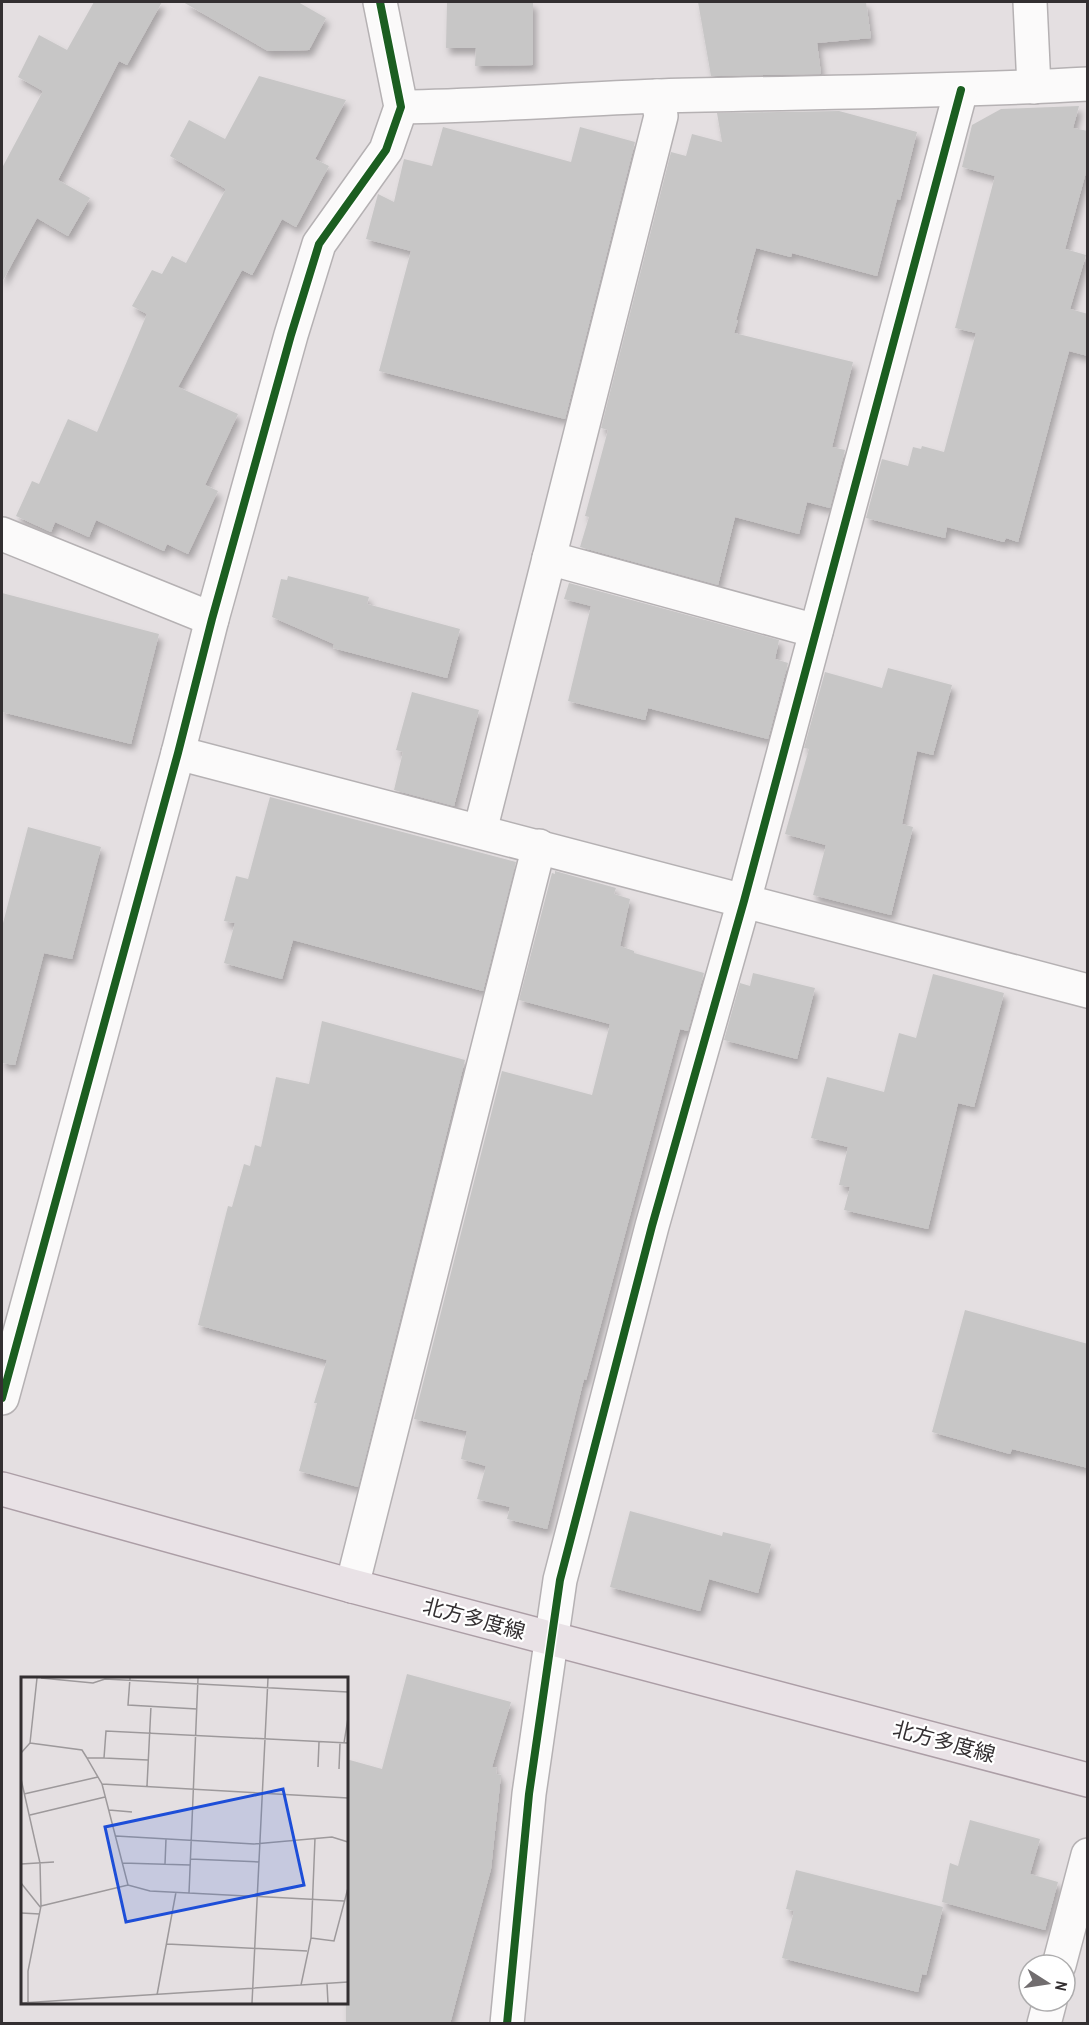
<svg xmlns="http://www.w3.org/2000/svg" width="1089" height="2025" font-family="'Archivo Narrow','Noto Sans JP',sans-serif">
<style>
.building{fill:#c7c6c6;filter:url(#shadow)}
.lines{fill:none;stroke-linecap:round;stroke-linejoin:round}
.street-casing{stroke:#b5b1b3;stroke-width:36}
.primary-casing{stroke:#ac9ea6;stroke-width:36}
.street{stroke:#fbfafa;stroke-width:33}
.primary{stroke:#e9e2e6;stroke-width:33}
.cycleway-casing{stroke:#fff;stroke-width:11}
.cycleway{stroke:#1b5e20;stroke-width:8}
.labels{text-anchor:middle;stroke-width:4.5;stroke-linejoin:round;paint-order:stroke}
.street-label{font-size:21px;fill:#332f31;stroke:#fff}
.inset-road{fill:none;stroke:#9d999b;stroke-width:1.5}
.view{fill:#1d4ed8;fill-opacity:0.15;stroke:#1d4ed8;stroke-width:3}
.inset-edge{fill:none;stroke:#332f31;stroke-width:3}
</style>
<defs>
<filter id="shadow"><feDropShadow dx="3.5" dy="6" stdDeviation="3" flood-color="#0004"/></filter>
</defs>
<rect width="100%" height="100%" fill="#e4dfe1"/>
<!-- building -->
<g class="building">
<path d="M94 2H162L127 65 119 61 58 180 90 198 68 236 37 218 2 282V168L43 91 18 77 39 35 67 50Z"/>
<path d="M183 2H298L326 18 309 50 268 51Z"/>
<path d="M447 2H533V65L475 66 476 48H446Z"/>
<path d="M698 2H866L871 38 817 43 821 74 711 76Z"/>
<path d="M259 76 346 100 315 159 329 166 296 227 282 219 252 275 242 270 178 387 238 414 205 485 218 491 188 554 167 544 164 551 96 520 89 537 55 522 51 532 16 516 32 481 39 484 68 419 97 432 147 314 132 306 152 270 162 274 172 256 186 263 226 189 170 156 189 120 225 139Z"/>
<path d="M1079 106 1073 128 1088 131V165L1065 249 1086 255 1070 309 1088 314V356L1069 351 1018 542 1006 538 1004 542 947 527 945 538 866 518 882 459 908 466 913 447 921 449 922 446 944 452 976 333 955 328 995 176 962 167 972 125 1001 109Z"/>
<path d="M839 111 917 132 900 200 897 199 877 276 792 253 791 257 756 248 736 320H738L734 333 853 362 832 447 845 450 830 508 807 502 799 534 735 517 718 585 580 547 589 517 585 516 608 430 601 428 671 152 686 156 692 134 722 142 717 113Z"/>
<path d="M443 127 571 162 580 127 635 142 565 419 379 371 411 251 366 239 378 194 394 202 404 159 432 166Z"/>
<path d="M288 576 369 597 367 604 460 629 447 678 333 648 334 644 272 617 281 579 287 580Z"/>
<path d="M569 583 779 640 775 659 788 663 768 739 648 708 645 720 568 701 591 606 564 599Z"/>
<path d="M2 593 159 634 131 744 2 712Z"/>
<path d="M888 668 952 685 933 755 917 751 902 824 913 827 891 915 813 895 826 845 785 834 809 749 804 748 825 672 882 688Z"/>
<path d="M412 692 479 710 454 806 394 790 403 752 396 750Z"/>
<path d="M270 797 516 862 483 991 293 940 282 979 224 963 235 923 224 921 236 876 248 879Z"/>
<path d="M28 827 101 847 72 959 44 953 15 1065 2 1063V927Z"/>
<path d="M555 871 616 888 614 894 630 899 620 946 634 951V953L704 973 688 1031 680 1029 586 1380 584 1379 547 1529 507 1519 510 1507 477 1499 486 1466 461 1459 467 1431 414 1419 502 1071 592 1095 610 1024 519 1000 552 873 555 874Z"/>
<path d="M753 973 815 988 797 1059 724 1040 740 983 750 986Z"/>
<path d="M933 974 1004 993 974 1107 958 1103 928 1229 844 1210 850 1187 839 1185 848 1147 811 1138 827 1077 884 1092 899 1033 916 1038Z"/>
<path d="M322 1021 465 1060 358 1487 299 1471 317 1403H314L327 1360 198 1325 228 1206 232 1207 244 1164 250 1166 255 1145 261 1147 276 1077 309 1084Z"/>
<path d="M965 1310 1088 1344V1468L1012 1449 1010 1454 932 1432Z"/>
<path d="M630 1511 722 1536 723 1532 771 1544 758 1593 709 1579 700 1611 610 1587Z"/>
<path d="M407 1674 511 1702 492 1767 497 1768 496 1774 501 1775 491 1869 450 2024H346V1759L382 1769Z"/>
<path d="M970 1820 1040 1839 1030 1874 1058 1882 1045 1930 942 1902 950 1863 958 1866Z"/>
<path d="M796 1870 943 1907 926 1975 922 1974 918 1992 782 1958 794 1911 786 1909Z"/>
</g>
<g class="lines">
<!-- street casing -->
<g class="street-casing">
<g id="street">
<path d="M1030 2 1034 87"/>
<path d="M401 107C487 106 573 99 660 96 802 92 945 92 1088 84"/>
<path d="M2 534 212 619"/>
<path d="M549 558 816 631"/>
<path d="M178 753 1088 991"/>
<path d="M480 831 661 116 657 96"/>
<path d="M2 1398 178 753 212 619 291 335 319 244 386 150 401 107 380 2"/>
<path d="M352 1586 539 846"/>
<path d="M1059 1965 1088 1855"/>
<path d="M507 2024 529 1794 560 1580 652 1226 744 901 961 90"/>
<path d="M1044 2024 1050 2001"/>
</g>
</g>
<!-- primary casing -->
<g class="primary-casing">
<path id="primary" d="M2 1489 352 1586 1088 1780"/>
</g>
<!-- street -->
<use href="#street" class="street"/>
<!-- primary -->
<use href="#primary" class="primary"/>
<!-- cycleway casing -->
<g class="cycleway-casing">
<g id="cycleway">
<path d="M2 1398 178 753 212 619 291 335 319 244 386 150 401 107 380 2"/>
<path d="M507 2024 529 1794 560 1580 652 1226 744 901 961 90"/>
</g>
</g>
<!-- cycleway -->
<use href="#cycleway" class="cycleway"/>
</g>
<g class="labels">
<!-- street labels -->
<g class="street-label">
<text transform="translate(474 1619) rotate(15)" y="7">北方多度線</text>
<text transform="translate(944 1742) rotate(15)" y="7">北方多度線</text>
</g>
</g>
<!-- overview -->
<g transform="translate(21 1677)">
<rect width="327" height="327" fill="#e4dfe1"/>
<path class="inset-road" d="M20 1 72 6 84 2 327 15M109 1 107 28 176 32M9 66 61 73 66 81M323 66 327 41M0 76 9 66 16 1M83 81 127 83M297 90 298 65M318 92 319 66M0 102 19 186 20 229 7 294V326M81 107 327 121M126 109 130 29M3 117 77 100M88 133 111 135M9 138 84 120M95 159 233 167 311 160 327 165M169 182 238 185M101 186 169 188M0 187 33 185M144 187 145 162M0 206 20 231M107 208 81 107 66 81H83L85 54 327 66M168 216 177 1M20 229 107 208 129 214 323 224M0 236 19 237M290 261 313 264 327 211M146 267 286 274M306 307 307 326M280 308 290 261 294 161M136 318 155 215M0 326 327 305M231 326 247 1"/>
<path class="view" d="M262 112 283 208 105 245 84 150Z"/>
<rect width="327" height="327" class="inset-edge"/>
</g>
<!-- border -->
<rect width="1089" height="2025" fill="none" stroke="#332f31" stroke-width="6"/>
<!-- north arrow -->
<g transform="translate(1047 1983) rotate(102)"><circle r="28" fill="#ffffff" stroke="#adacad" stroke-width="1.5"/>
<path d="M0-4.5L10 22L0 15L-10 22Z" fill="#716d6f"/>
<text y="-9" font-size="16" font-weight="bold" text-anchor="middle" fill="#332f31">N</text>
</g>
</svg>
